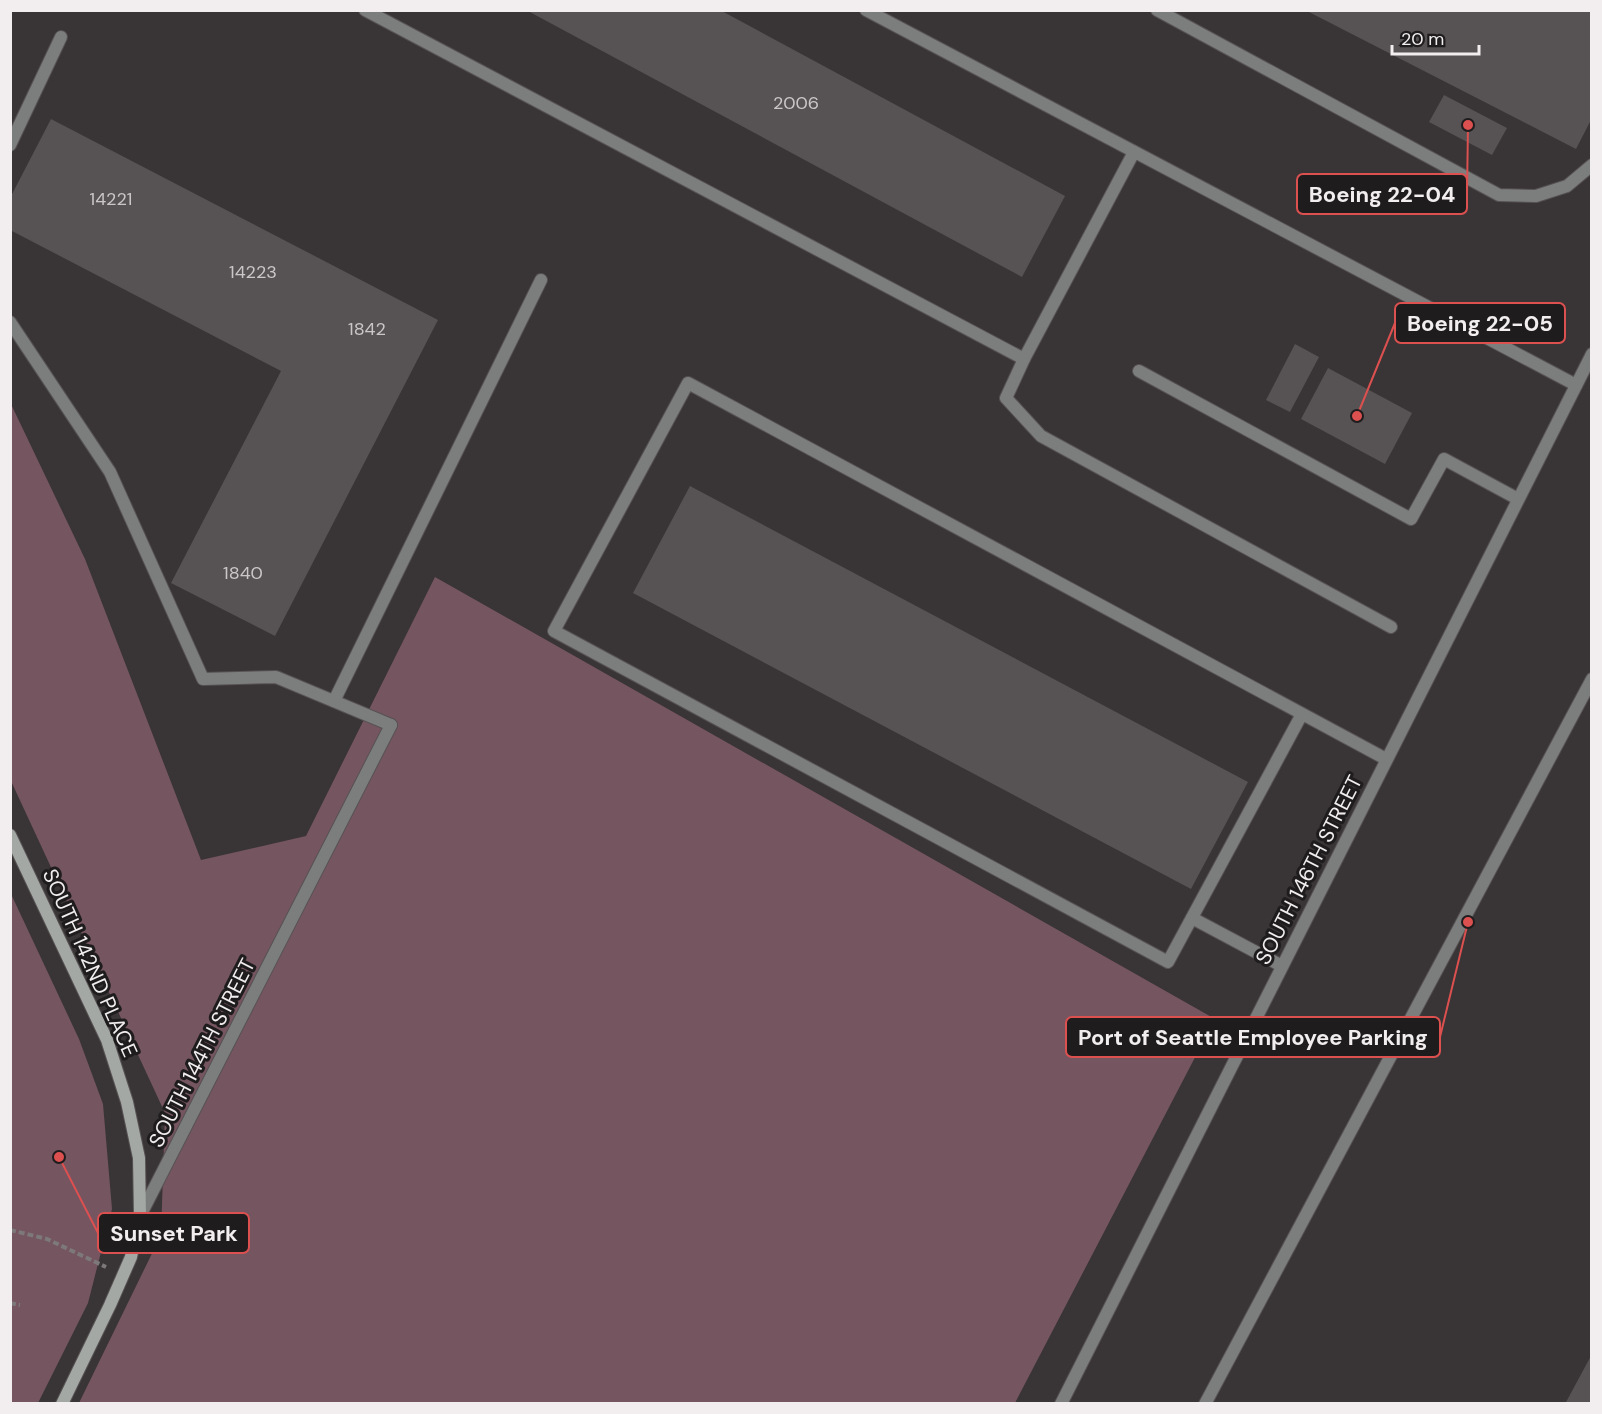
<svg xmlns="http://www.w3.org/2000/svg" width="1602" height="1414" font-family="'DM Sans',sans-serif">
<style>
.green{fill:#745560}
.building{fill:#575253}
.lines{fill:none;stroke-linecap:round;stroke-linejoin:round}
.lane-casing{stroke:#575253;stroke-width:14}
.street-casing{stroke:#575253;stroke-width:14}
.secondary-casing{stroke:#575253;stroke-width:14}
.path{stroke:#7d7879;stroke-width:4;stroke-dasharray:6 3;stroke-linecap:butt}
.lane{stroke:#7c7e7d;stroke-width:12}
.street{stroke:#7c7e7d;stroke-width:12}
.secondary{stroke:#a4a8a5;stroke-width:12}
.labels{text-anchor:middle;stroke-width:6;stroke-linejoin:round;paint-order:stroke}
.number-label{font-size:18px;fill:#cbc7c8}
.street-label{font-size:21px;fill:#f2eeef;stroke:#1e1c1d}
.leader{fill:none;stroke:#dc5050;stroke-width:2}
.callout-dot{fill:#dc5050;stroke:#1e1c1d;stroke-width:2}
.callout{fill:#1e1c1d;stroke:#dc5050;stroke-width:2}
.callout-label{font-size:22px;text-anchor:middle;font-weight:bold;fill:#f2eeef}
</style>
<rect width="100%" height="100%" fill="#393435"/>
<!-- green -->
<g class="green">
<path d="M10 402 85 559 201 860 306 836 435 577 1215 1019 1015 1403H79L161 1235 165 1113 11 781Z"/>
<path d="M11 894 79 1039 103 1104 112 1209 88 1303 38 1403H11Z"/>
</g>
<!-- building -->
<g class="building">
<path d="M526 10H720L1065 196 1022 277Z"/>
<path d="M1305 10H1592V118L1576 149Z"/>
<path d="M1444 95 1507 128 1492 155 1429 122Z"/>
<path d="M51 119 438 320 275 636 171 583 281 371 10 230V198Z"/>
<path d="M1295 344 1319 357 1290 412 1266 400Z"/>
<path d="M1328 368 1412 413 1385 464 1301 419Z"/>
<path d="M690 486 1248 782 1191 889 633 593Z"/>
<path d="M1592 1354V1404H1565Z"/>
</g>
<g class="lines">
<!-- lane casing -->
<g class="lane-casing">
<g id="lane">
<path d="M365 10 1024 359 1134 152"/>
<path d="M866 10 1576 385"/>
<path d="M1157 10 1499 195 1536 196 1567 186 1592 165"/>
<path d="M10 145 61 37"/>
<path d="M10 322 110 472 203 679 276 677 391 725"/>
<path d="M1024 359 1006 398 1041 436 1391 627"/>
<path d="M1139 371 1411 519 1444 459 1518 499"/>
<path d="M334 701 541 280"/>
<path d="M1302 714 1168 962 554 631 688 383 1386 759"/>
<path d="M1192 918 1282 966"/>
<path d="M1205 1404 1592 679"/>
</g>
</g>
<!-- street casing -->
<g class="street-casing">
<g id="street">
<path d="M140 1216 391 725"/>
<path d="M1061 1404 1592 354"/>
</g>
</g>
<!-- secondary casing -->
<g class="secondary-casing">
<path id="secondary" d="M10 835 107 1040 127 1102 139 1158 140 1216 131 1257 110 1305 62 1404"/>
</g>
<!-- path -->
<g class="path">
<path d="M10 1230 47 1239 106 1267"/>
<path d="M10 1303 20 1305"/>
</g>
<!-- lane -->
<use href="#lane" class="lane"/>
<!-- street -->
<use href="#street" class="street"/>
<!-- secondary -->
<use href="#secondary" class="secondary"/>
</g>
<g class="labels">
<!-- number labels -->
<g class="number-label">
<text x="796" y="109">2006</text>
<text x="111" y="205">14221</text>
<text x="253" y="278">14223</text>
<text x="367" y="335">1842</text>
<text x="243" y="579">1840</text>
</g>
<!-- street labels -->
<g class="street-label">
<text transform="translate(1309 870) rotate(-63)" y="7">SOUTH 146TH STREET</text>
<text transform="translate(90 963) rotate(66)" y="7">SOUTH 142ND PLACE</text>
<text transform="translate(202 1053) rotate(-63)" y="7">SOUTH 144TH STREET</text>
</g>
</g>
<!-- callouts -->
<path class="leader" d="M1468 125L1467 194M1357 416L1395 323M1468 922L1440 1037M59 1157L98 1233"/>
<g class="callout-dot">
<circle cx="1468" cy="125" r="6"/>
<circle cx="1357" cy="416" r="6"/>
<circle cx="1468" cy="922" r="6"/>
<circle cx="59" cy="1157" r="6"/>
</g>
<g class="callout">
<rect x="1297" y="174" width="170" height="40" rx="6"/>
<rect x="1395" y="303" width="170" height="40" rx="6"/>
<rect x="1066" y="1017" width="374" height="40" rx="6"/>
<rect x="98" y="1213" width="151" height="40" rx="6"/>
</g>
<g class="callout-label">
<text x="1382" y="202">Boeing 22-04</text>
<text x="1480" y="331">Boeing 22-05</text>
<text x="1253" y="1045">Port of Seattle Employee Parking</text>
<text x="174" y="1241">Sunset Park</text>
</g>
<!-- border -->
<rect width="1602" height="1414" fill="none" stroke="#f2eeef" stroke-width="24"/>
<!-- scale -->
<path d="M1392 45v9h87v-9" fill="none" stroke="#f2eeef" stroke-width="3"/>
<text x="1401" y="45" font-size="18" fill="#f2eeef" stroke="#1e1c1d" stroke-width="4.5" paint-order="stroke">20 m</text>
</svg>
